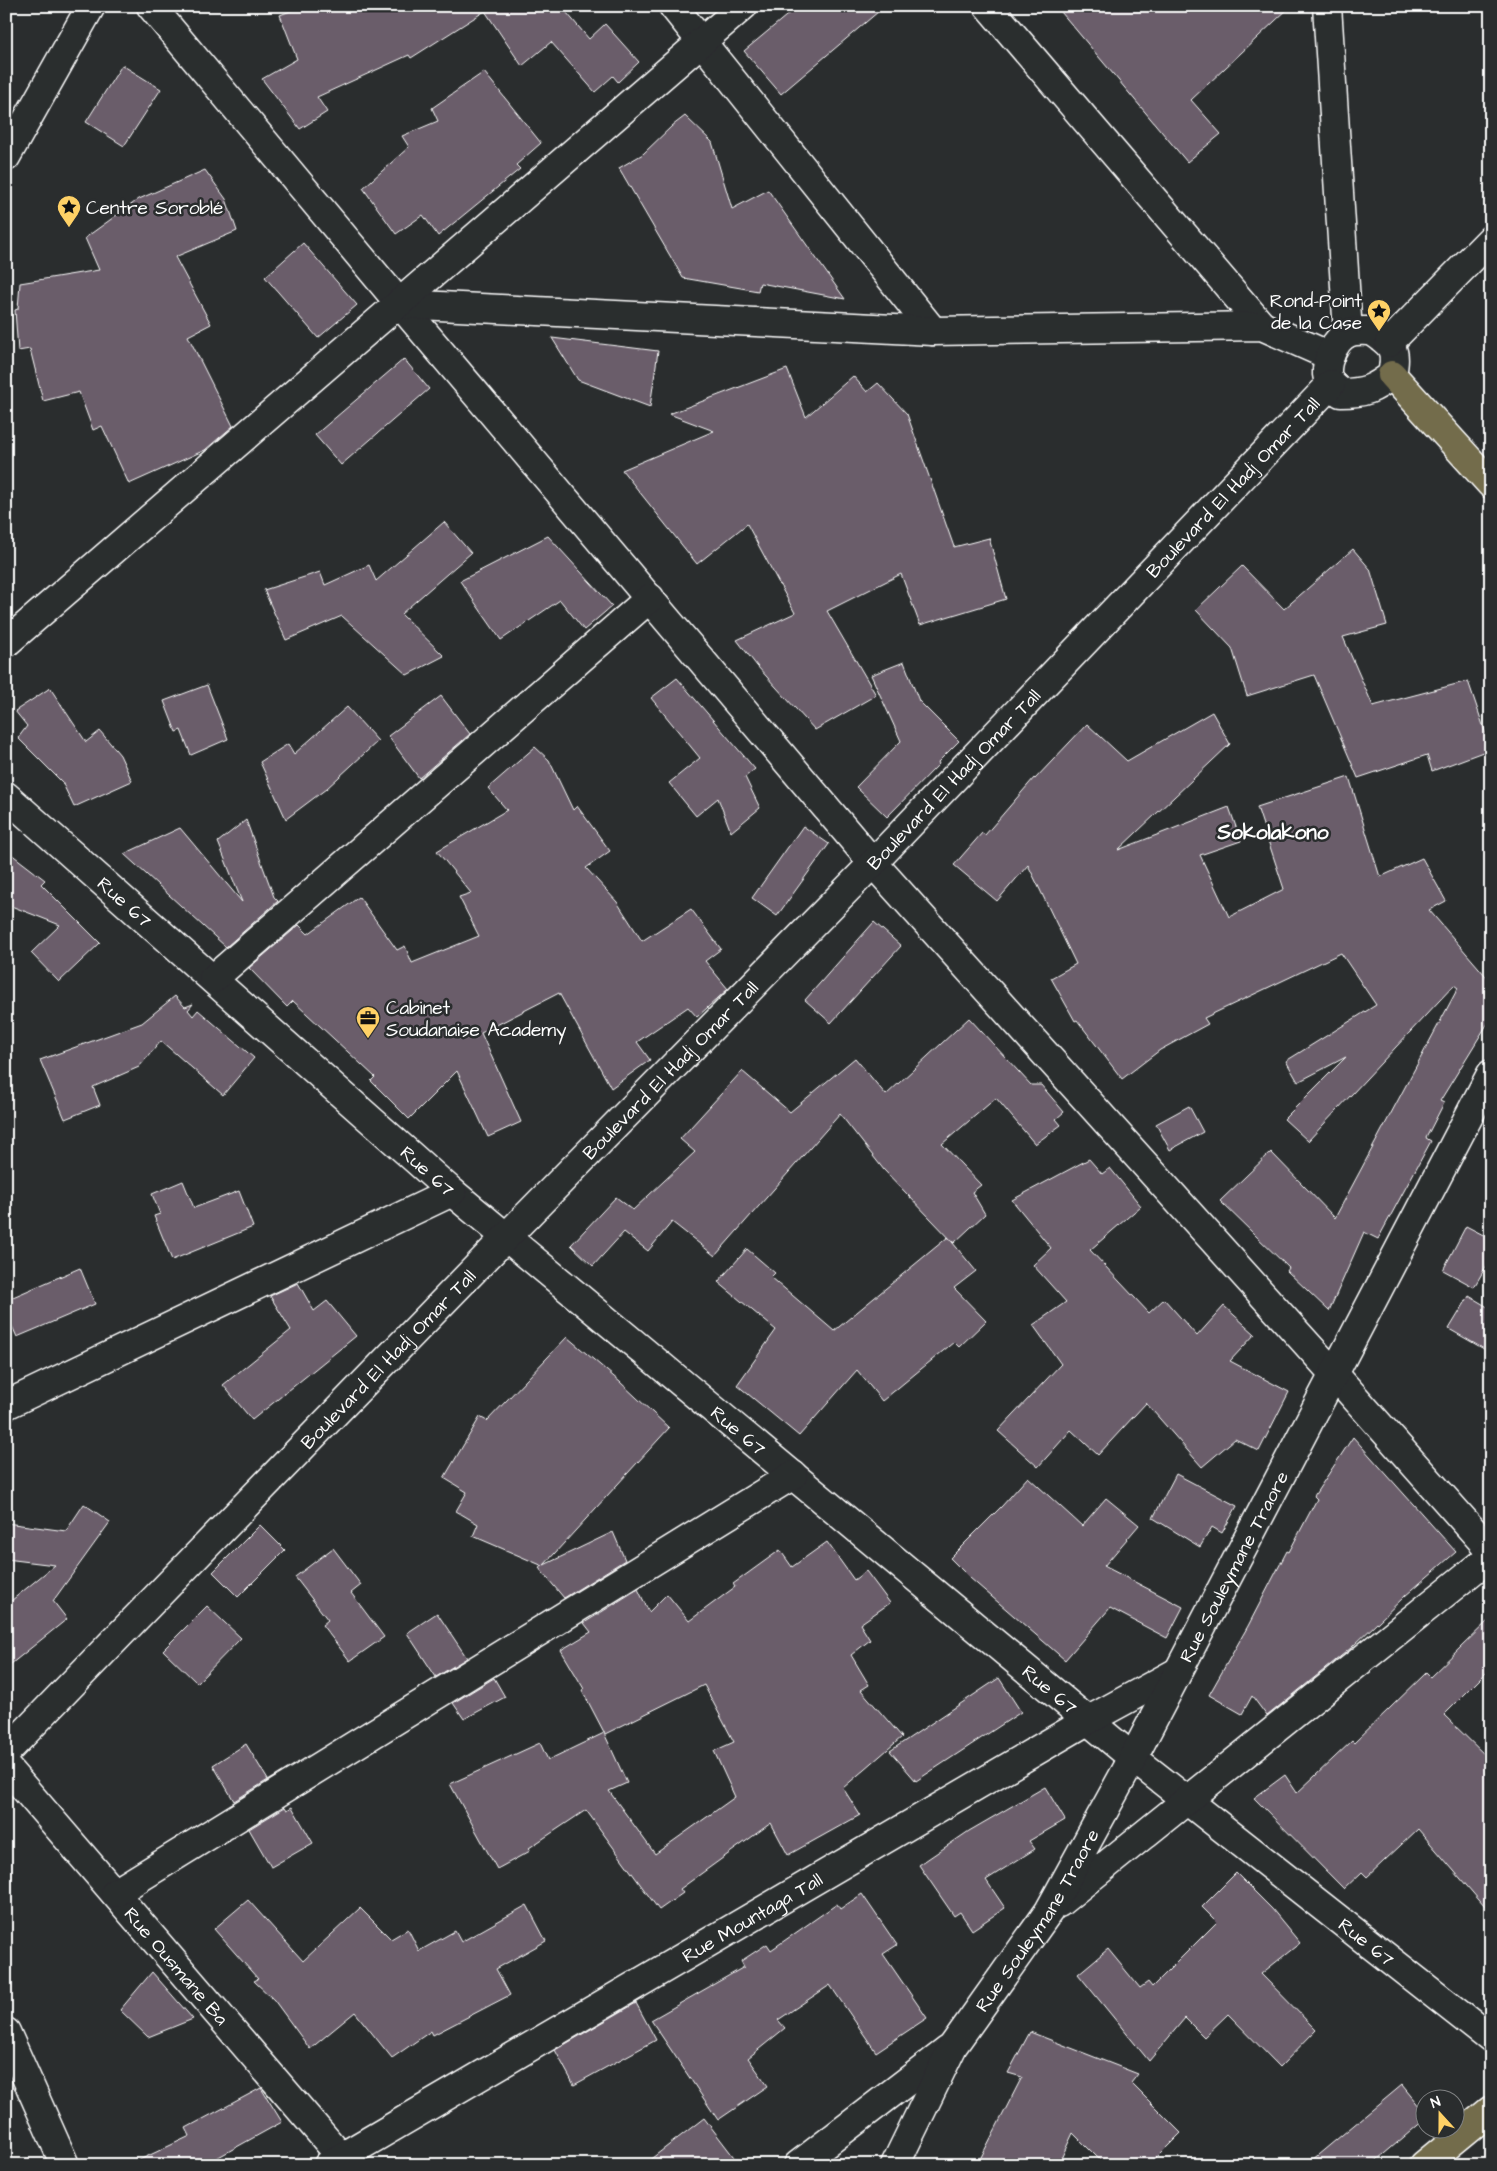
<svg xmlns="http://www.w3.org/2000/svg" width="1497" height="2171" font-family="'Architects Daughter',sans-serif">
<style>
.building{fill:#6a5d6b;stroke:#fff}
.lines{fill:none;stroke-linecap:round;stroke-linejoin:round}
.minor-casing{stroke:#fff;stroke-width:31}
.major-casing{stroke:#fff;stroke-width:31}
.highway-casing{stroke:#fff;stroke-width:31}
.minor{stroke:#2a2d2e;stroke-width:28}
.major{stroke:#736c4b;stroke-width:28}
.highway{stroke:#736c4b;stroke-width:28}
.labels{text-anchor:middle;stroke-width:5;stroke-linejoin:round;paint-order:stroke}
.poi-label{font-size:19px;fill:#fff;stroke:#2a2d2e;text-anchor:start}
.street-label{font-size:19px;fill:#fff;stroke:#2a2d2e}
.quarter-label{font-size:21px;font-weight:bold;fill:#fff;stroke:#2a2d2e}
</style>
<rect width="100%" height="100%" fill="#2a2d2e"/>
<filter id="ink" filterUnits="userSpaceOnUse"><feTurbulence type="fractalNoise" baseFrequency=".02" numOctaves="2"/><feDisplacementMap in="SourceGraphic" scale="10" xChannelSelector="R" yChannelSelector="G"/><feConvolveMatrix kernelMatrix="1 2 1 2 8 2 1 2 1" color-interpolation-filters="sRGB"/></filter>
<g filter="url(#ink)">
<!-- building -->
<g class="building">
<path d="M303 6H561L589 39 605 24 639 62 618 82 613 76 595 92 551 42 522 66 485 11 411 58 409 55 317 97 327 112 300 129 262 79 297 59 280 15Z"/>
<path d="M798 6H885L781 94 744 51Z"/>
<path d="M1056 6H1291L1191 100 1221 134 1187 162Z"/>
<path d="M122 65 161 89 124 146 86 122Z"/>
<path d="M484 72 541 143 516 165 520 169 438 236 423 215 396 234 363 188 409 147 402 136 438 121 432 108Z"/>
<path d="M685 116 712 142 732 209 768 190 845 299 760 283 758 291 683 278 619 168 643 154 672 126Z"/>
<path d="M205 170 226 199 237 231 175 257 211 324 188 336 233 426 205 450 129 484 102 426 93 430 79 392 43 401 30 349 18 351 15 310 18 309 20 283 99 270 85 238 139 199Z"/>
<path d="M303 243 357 305 318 338 265 277Z"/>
<path d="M552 338 658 351 650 407 578 380Z"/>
<path d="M404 359 429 389 341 465 315 435Z"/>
<path d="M787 369 806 417 853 376 867 392 878 383 907 414 954 547 989 538 1006 599 920 625 901 574 827 611 876 695 815 730 757 666 737 640 795 613 747 524 697 564 622 470 714 431 669 414Z"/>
<path d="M444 522 471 553 401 614 444 656 407 675 342 616 286 640 264 590 320 572 325 585 369 565 376 581Z"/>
<path d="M548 536 612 606 584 630 560 600 501 640 460 581Z"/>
<path d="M1353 549 1370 569 1387 625 1343 637 1373 706 1468 681 1491 749 1432 771 1427 755 1358 778 1314 675 1247 696 1232 648 1196 610 1242 566 1284 609Z"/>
<path d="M904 662 919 701 959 741 938 762 939 764 887 817 856 787 901 741 871 675Z"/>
<path d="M677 678 755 769 745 777 760 808 731 832 718 798 696 816 669 783 700 758 651 698Z"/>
<path d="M207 685 228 739 191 755 181 730 176 732 164 701Z"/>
<path d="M50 688 86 742 100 731 120 755 132 781 74 807 62 782 18 738 27 726 15 711Z"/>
<path d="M441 696 470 734 419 778 388 736Z"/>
<path d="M347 707 378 741 326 789 286 819 260 762 288 744 294 754Z"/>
<path d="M1212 712 1230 744 1118 850 1229 807 1241 841 1200 855 1229 917 1284 889 1257 807 1349 777 1380 877 1422 858 1446 901 1429 910 1491 982V1018L1440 1101 1444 1103 1426 1138 1431 1141 1378 1239 1364 1232 1329 1311 1287 1271 1289 1268 1220 1201 1271 1152 1335 1218 1458 988 1454 985 1308 1141 1284 1119 1346 1057 1298 1082 1286 1061 1376 1005 1341 953 1204 1018 1208 1024 1160 1050 1122 1079 1077 1020 1075 1021 1051 978 1076 964 1028 865 997 901 954 865 982 833 985 835 1034 778 1035 779 1087 724 1127 761Z"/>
<path d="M535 747 549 760 573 810 577 806 610 851 586 868 617 902 642 941 691 909 721 949 705 961 728 989 697 1017 688 1007 637 1042 650 1060 611 1088 559 993 481 1033 521 1122 488 1137 457 1071 409 1119 371 1081 375 1077 293 1001 287 1007 249 968 299 925 308 934 359 897 397 950 405 946 412 963 479 936 459 897 471 893 437 851 507 810 488 788Z"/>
<path d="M246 820 274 897 278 901 226 947 124 854 180 828 242 902 218 842Z"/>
<path d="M803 826 829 844 777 916 752 898Z"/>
<path d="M6 850 45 880 41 884 100 943 59 982 31 953 60 925 6 904Z"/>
<path d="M874 922 901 946 831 1023 805 1000Z"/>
<path d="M175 996 185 1007 193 1004 188 1010 193 1016 198 1010 254 1058 223 1095 161 1041 139 1067 93 1087 100 1105 65 1119 40 1060 142 1023Z"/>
<path d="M969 1018 1031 1085H1041L1064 1112 1056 1119 1061 1125 1035 1144 996 1098 942 1144 981 1185 972 1192 985 1214 954 1243 884 1170 840 1114 715 1256 672 1222 648 1251 624 1232 593 1266 571 1245 616 1197 633 1210 695 1152 680 1139 742 1071 790 1112 855 1058 886 1095Z"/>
<path d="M1189 1106 1203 1132 1170 1150 1156 1124Z"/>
<path d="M1089 1159 1102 1174 1110 1168 1141 1206 1090 1250 1149 1313 1164 1299 1197 1336 1224 1306 1255 1334 1230 1361 1289 1392 1259 1451 1235 1439 1202 1467 1146 1403 1098 1455 1071 1430 1038 1467 998 1431 1061 1364 1033 1325 1066 1302 1033 1265 1051 1248 1012 1200Z"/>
<path d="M183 1181 194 1208 239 1191 253 1227 172 1260 154 1216 160 1214 152 1194Z"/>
<path d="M1466 1226 1491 1239V1258L1474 1287 1443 1270Z"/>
<path d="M948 1237 976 1271 954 1288 986 1321 959 1347 954 1342 882 1401 857 1370 799 1436 737 1385 776 1330 718 1282 747 1249 775 1273 771 1277 834 1331Z"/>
<path d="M80 1268 95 1304 17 1337 6 1313V1300Z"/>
<path d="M298 1283 314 1311 327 1301 356 1336 252 1420 223 1385 291 1330 270 1296Z"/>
<path d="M1469 1296 1491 1309V1353L1449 1329Z"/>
<path d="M567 1337 620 1382 669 1428 544 1565 613 1532 625 1560 564 1598 539 1568 543 1566 473 1536 478 1524 456 1511 467 1492 444 1478 480 1417 487 1421Z"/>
<path d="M1353 1437 1456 1552 1405 1596 1351 1648 1267 1716 1252 1696 1242 1714 1209 1695 1248 1626 1287 1551 1289 1552 1317 1499 1314 1496Z"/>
<path d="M1176 1474 1237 1506 1222 1533 1212 1527 1200 1547 1153 1518Z"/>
<path d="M1028 1477 1082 1526 1106 1498 1139 1525 1104 1566 1183 1607 1167 1638 1110 1608 1065 1660 970 1578 950 1558 1002 1506Z"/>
<path d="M84 1504 110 1522 53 1601 67 1619 6 1668V1605L55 1565 6 1559V1523L66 1531Z"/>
<path d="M260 1525 285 1550 238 1597 213 1572Z"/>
<path d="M827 1542 854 1580 866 1571 890 1603 860 1624 870 1640 851 1655 869 1685 861 1690 902 1737 843 1788 860 1815 788 1855 771 1823 680 1889 683 1893 659 1910 586 1810 529 1848 530 1851 497 1869 450 1784 540 1743 548 1760 604 1733 627 1783 609 1791 655 1854 735 1797 714 1751 734 1742 704 1685 605 1734 582 1690 584 1689 561 1650 591 1632 584 1623 638 1589 649 1612 667 1594 689 1621 735 1587 733 1584 780 1550 792 1567Z"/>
<path d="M333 1548 361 1585 351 1593 384 1637 350 1661 322 1625 328 1620 295 1577Z"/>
<path d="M207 1606 241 1638 197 1683 163 1650Z"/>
<path d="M437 1613 467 1658 436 1677 407 1633Z"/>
<path d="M1491 1618V1668L1444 1715 1491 1761V1914L1418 1829 1367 1877 1362 1872 1344 1889 1254 1798 1285 1775 1297 1793 1352 1741 1354 1743 1426 1673 1430 1677Z"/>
<path d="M494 1678 505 1697 464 1719 453 1703Z"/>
<path d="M999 1678 1021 1712 916 1781 890 1751Z"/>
<path d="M246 1744 268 1780 234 1801 213 1765Z"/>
<path d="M1045 1787 1065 1820 1029 1841 1035 1849 986 1880 1005 1908 972 1930 960 1912 954 1916 919 1865 969 1831Z"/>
<path d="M285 1807 287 1810 292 1807 313 1843 271 1867 249 1829Z"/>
<path d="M1236 1873 1272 1909 1300 1943 1261 1974 1316 2030 1280 2067 1228 2014 1204 2037 1185 2018 1149 2061 1078 1974 1108 1949 1140 1988 1148 1982 1152 1987 1217 1922 1202 1907Z"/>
<path d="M862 1894 897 1945 883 1954 927 2018 876 2052 830 1985 778 2020 785 2028 748 2058 768 2086 718 2120 651 2020 744 1967 741 1961 767 1944 771 1950 837 1904 840 1909Z"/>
<path d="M248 1900 303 1961 360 1908 391 1939 408 1929 419 1951 455 1931 461 1942 527 1905 546 1941 496 1969 510 1995 433 2035 431 2031 392 2058 355 2012 310 2049 274 2000 254 1981 258 1979 214 1929Z"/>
<path d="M152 1972 193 2019 148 2037 120 2010Z"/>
<path d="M636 2003 656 2040 574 2085 555 2050Z"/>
<path d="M1030 2032 1138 2074 1131 2083 1181 2133 1149 2165H1105L1073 2133 1058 2165H977L1022 2077 1008 2073Z"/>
<path d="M1402 2085 1424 2112V2120L1371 2165H1306Z"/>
<path d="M261 2088 282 2122 204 2165H129L190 2136 186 2128Z"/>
<path d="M704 2118 740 2165H643Z"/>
</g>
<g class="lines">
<!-- minor casing -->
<g class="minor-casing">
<g id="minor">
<path d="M151 6 400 304 873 863 1334 1374 1491 1551"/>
<path d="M673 6 933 331"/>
<path d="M988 6 1262 326"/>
<path d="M1327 6 1348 333"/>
<path d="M6 157 91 6"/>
<path d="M400 304 933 331 1262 326 1330 356"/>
<path d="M1372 331C1393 345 1397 349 1392 375 1374 389 1365 393 1341 393 1336 388 1328 383 1327 374 1326 360 1335 339 1348 333 1354 330 1365 331 1372 331Z"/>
<path d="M1389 343 1491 239"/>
<path d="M6 643 743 6"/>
<path id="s1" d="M6 796 452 1192 1133 1758 1491 2039"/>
<path d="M213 979 650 598"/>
<path d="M6 1405 452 1192"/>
<path id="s2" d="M6 1752 506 1237 873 863 1331 384"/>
<path id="s3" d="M6 1767 348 2165"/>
<path d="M115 1893 793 1475"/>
<path d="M1059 1903 1491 1556"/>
<path d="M6 2032 65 2165"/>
<path id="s4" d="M328 2165 1087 1721 1177 1672"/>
<path d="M798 2165 948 2050"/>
<path id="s5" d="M895 2165 953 2046 1049 1911 1133 1758 1491 1074"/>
</g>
</g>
<!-- major casing -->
<g class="major-casing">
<path id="major" d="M1392 375 1491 484"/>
</g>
<!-- highway casing -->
<g class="highway-casing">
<path id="highway" d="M1424 2165 1491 2110"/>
</g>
<!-- minor -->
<use href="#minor" class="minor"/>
<!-- major -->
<use href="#major" class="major"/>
<!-- highway -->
<use href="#highway" class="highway"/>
</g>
</g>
<!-- icons -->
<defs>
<g id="sight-pin" transform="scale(1.25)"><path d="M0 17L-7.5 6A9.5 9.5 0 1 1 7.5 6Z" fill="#ffd166" stroke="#2a2d2e"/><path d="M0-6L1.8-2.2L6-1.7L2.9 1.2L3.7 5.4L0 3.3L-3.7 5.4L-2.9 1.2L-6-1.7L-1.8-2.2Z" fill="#111"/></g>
<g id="office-pin" transform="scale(1.25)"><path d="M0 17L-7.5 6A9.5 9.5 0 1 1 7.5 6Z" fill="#ffd166" stroke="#2a2d2e"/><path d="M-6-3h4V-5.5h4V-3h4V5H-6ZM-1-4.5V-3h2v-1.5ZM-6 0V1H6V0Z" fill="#111"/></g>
</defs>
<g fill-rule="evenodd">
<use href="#sight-pin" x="69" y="207"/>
<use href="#sight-pin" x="1379" y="311"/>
<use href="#office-pin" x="368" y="1018"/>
</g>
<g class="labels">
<!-- poi labels -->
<g class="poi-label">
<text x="86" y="214">Centre Soroblé</text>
<text x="1362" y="307" text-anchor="end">Rond-Point<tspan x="1362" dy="22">de la Case</tspan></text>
<text x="386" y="1014">Cabinet<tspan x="386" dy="22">Soudanaise Academy</tspan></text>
</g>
<!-- street labels -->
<g class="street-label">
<text dy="7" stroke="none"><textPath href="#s2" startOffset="1762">Boulevard El Hadj Omar Tall</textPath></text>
<text dy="7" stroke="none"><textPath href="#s2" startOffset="1358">Boulevard El Hadj Omar Tall</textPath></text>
<text dy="7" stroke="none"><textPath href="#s1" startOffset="159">Rue 67</textPath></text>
<text dy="7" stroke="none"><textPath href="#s2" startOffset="952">Boulevard El Hadj Omar Tall</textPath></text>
<text dy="7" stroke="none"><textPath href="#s1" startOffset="564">Rue 67</textPath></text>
<text dy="7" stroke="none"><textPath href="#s2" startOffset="548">Boulevard El Hadj Omar Tall</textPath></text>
<text dy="7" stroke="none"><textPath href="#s1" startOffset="969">Rue 67</textPath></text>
<text dy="7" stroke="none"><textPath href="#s5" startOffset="689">Rue Souleymane Traore</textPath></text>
<text dy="7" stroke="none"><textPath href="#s1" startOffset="1374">Rue 67</textPath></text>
<text dy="7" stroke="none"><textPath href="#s4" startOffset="491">Rue Mountaga Tall</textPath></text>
<text dy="7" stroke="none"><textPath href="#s5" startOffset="284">Rue Souleymane Traore</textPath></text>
<text dy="7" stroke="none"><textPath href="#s1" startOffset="1779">Rue 67</textPath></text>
<text dy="7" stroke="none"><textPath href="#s3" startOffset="262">Rue Ousmane Ba</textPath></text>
</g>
<!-- quarter labels -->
<g class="quarter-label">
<text x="1273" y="839">Sokolakono</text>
</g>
</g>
<!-- margin -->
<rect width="1497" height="2171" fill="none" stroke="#2a2d2e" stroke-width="25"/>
<rect x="12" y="12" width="1472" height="2146" fill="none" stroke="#fff" stroke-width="2" filter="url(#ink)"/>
<!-- north arrow -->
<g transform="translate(1440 2114) rotate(339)"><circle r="24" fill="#2a2d2e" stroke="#7f8182"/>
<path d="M0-4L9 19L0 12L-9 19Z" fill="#ffd166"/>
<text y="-8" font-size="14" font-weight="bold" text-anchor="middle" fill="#ffffff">N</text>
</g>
</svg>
